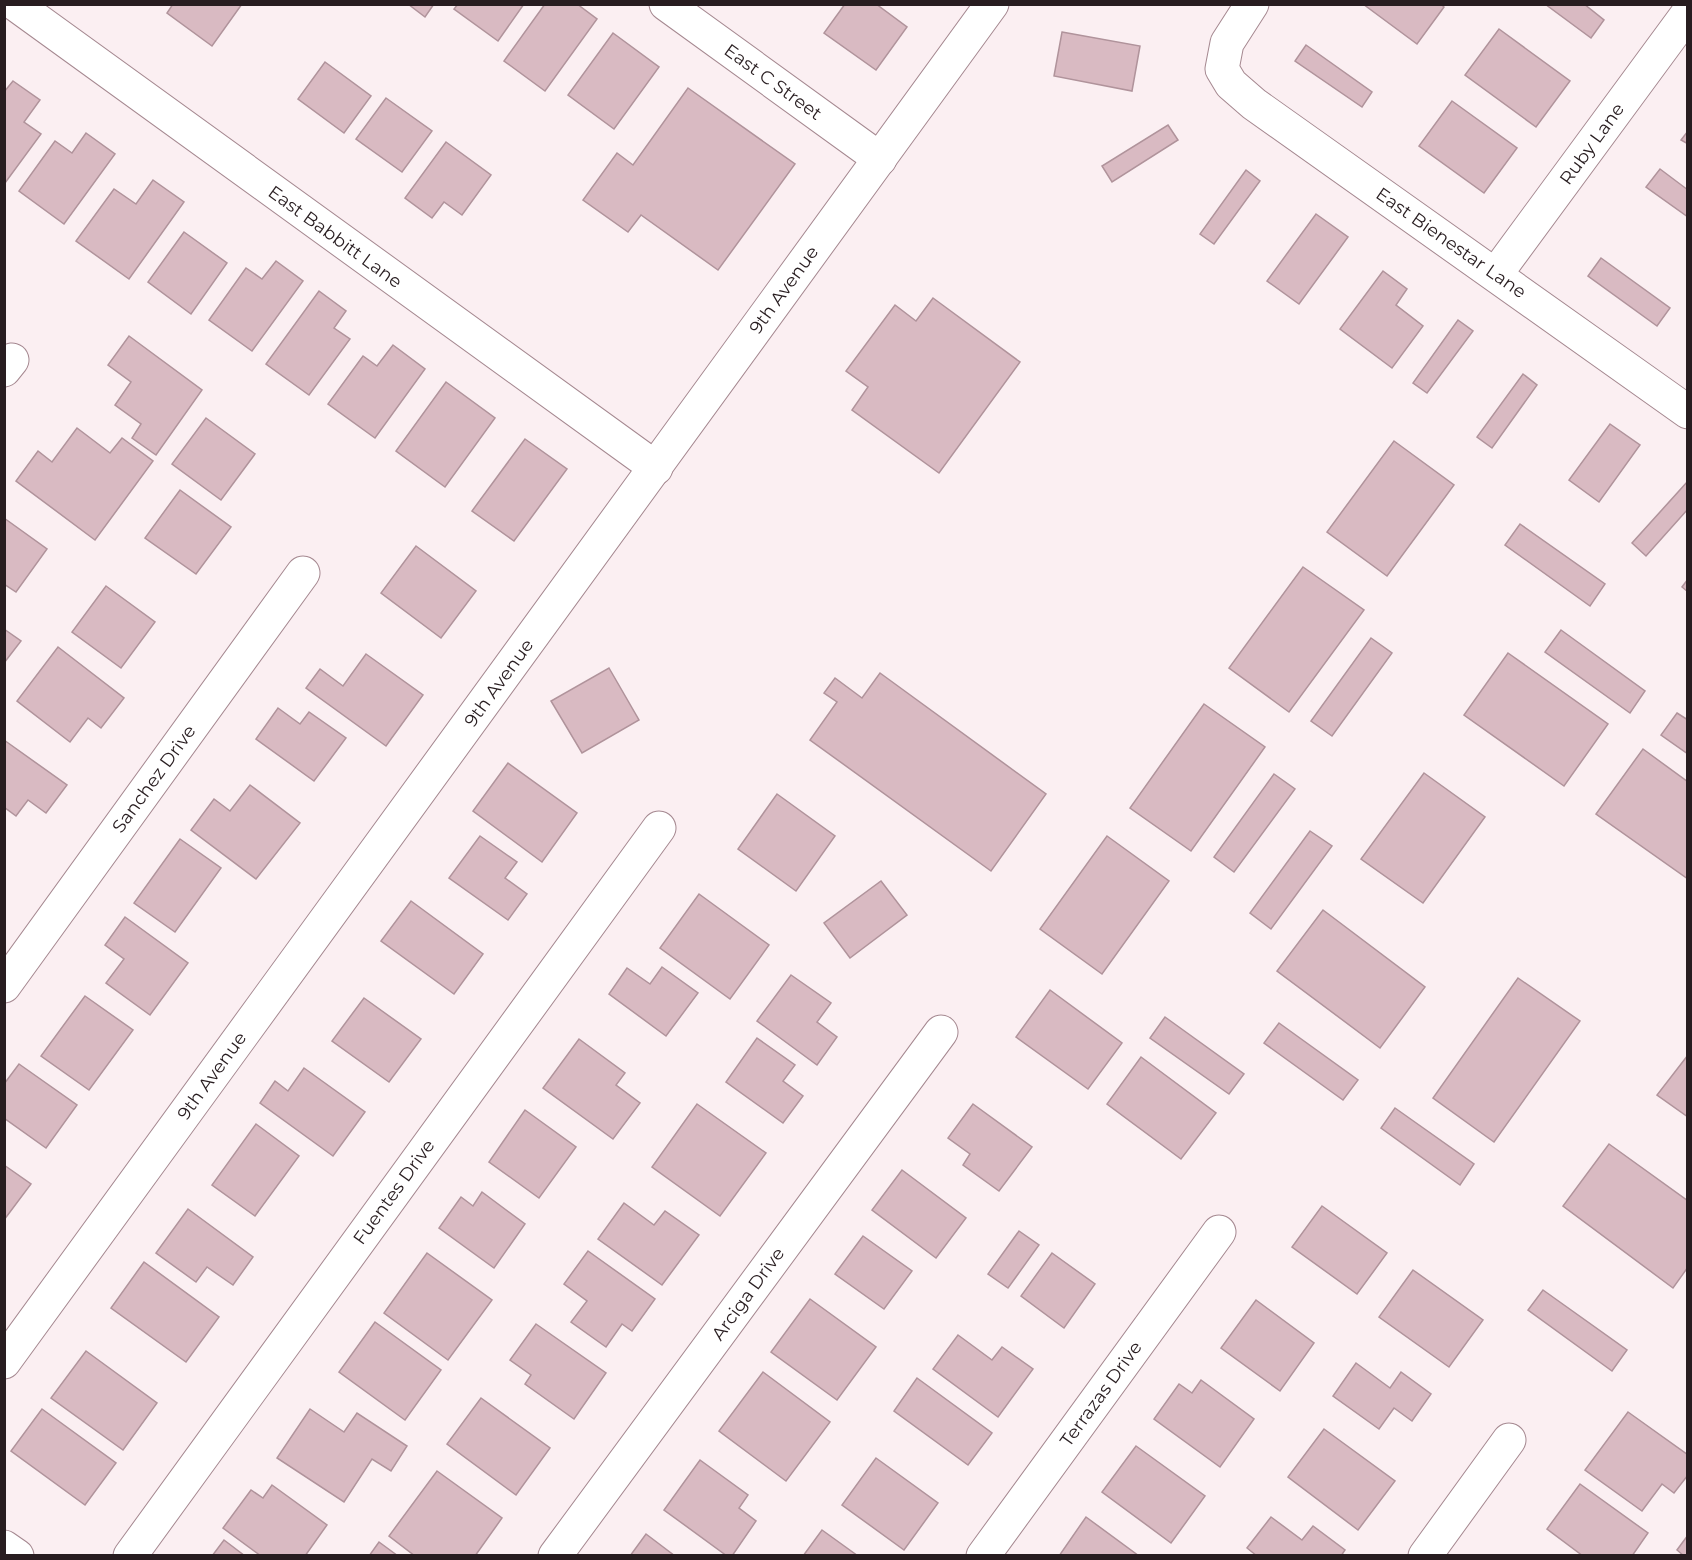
<svg xmlns="http://www.w3.org/2000/svg" width="1692" height="1560" font-family="Montserrat,sans-serif">
<style>
.building{fill:#d9bac2;stroke:#b0939b;stroke-width:1.5}
.lines{fill:none;stroke-linecap:round;stroke-linejoin:round}
.minor-casing{stroke:#a58890;stroke-width:35}
.minor{stroke:#fff;stroke-width:33}
.labels{text-anchor:middle;stroke-width:4.5;stroke-linejoin:round;paint-order:stroke}
.street-label{font-size:18px;fill:#281d20;stroke:#fff}
</style>
<rect width="100%" height="100%" fill="#fbeff2"/>
<!-- building -->
<g class="building">
<path d="M173 4H242L212 46 167 13Z"/>
<path d="M408 4H434L425 17Z"/>
<path d="M458 4H524L498 41 454 9Z"/>
<path d="M545 4H577L597 19 545 91 504 61Z"/>
<path d="M845 4H876L907 27 876 70 824 33Z"/>
<path d="M1363 4H1441L1444 7 1417 44Z"/>
<path d="M1545 4H1584L1604 20 1591 38Z"/>
<path d="M1499 29 1570 81 1536 127 1465 75Z"/>
<path d="M1062 32 1140 46 1132 91 1054 76Z"/>
<path d="M613 33 659 67 614 129 568 95Z"/>
<path d="M1306 45 1372 92 1362 107 1295 61Z"/>
<path d="M325 62 371 96 344 133 298 99Z"/>
<path d="M13 81 40 100 24 122 41 134 5 183 4 92Z"/>
<path d="M688 88 795 164 718 270 641 215 628 232 583 200 617 153 633 165Z"/>
<path d="M386 98 432 131 402 172 356 139Z"/>
<path d="M1452 101 1517 148 1484 193 1419 146Z"/>
<path d="M1168 125 1178 140 1112 182 1102 166Z"/>
<path d="M1688 131V144L1681 140Z"/>
<path d="M86 133 115 154 64 224 19 191 55 141 72 153Z"/>
<path d="M446 142 491 175 462 215 444 202 432 218 405 198Z"/>
<path d="M1660 169 1688 190V217L1646 187Z"/>
<path d="M1246 170 1260 181 1214 244 1200 234Z"/>
<path d="M153 180 184 202 129 279 76 241 114 189 136 204Z"/>
<path d="M1316 214 1348 237 1299 304 1267 281Z"/>
<path d="M184 232 227 263 191 314 148 282Z"/>
<path d="M1601 258 1670 308 1657 326 1588 276Z"/>
<path d="M276 261 303 281 252 351 209 320 246 268 262 279Z"/>
<path d="M1383 271 1407 289 1396 305 1423 326 1392 368 1340 329Z"/>
<path d="M319 291 346 311 334 328 350 339 309 395 266 364Z"/>
<path d="M933 298 1020 362 939 473 852 410 868 387 846 371 895 305 916 321Z"/>
<path d="M1458 320 1473 331 1427 393 1413 383Z"/>
<path d="M129 336 202 390 156 455 132 438 141 424 115 405 131 382 108 365Z"/>
<path d="M393 345 425 369 375 438 328 404 363 356 377 366Z"/>
<path d="M1523 374 1537 385 1492 448 1477 437Z"/>
<path d="M446 382 495 418 445 487 396 451Z"/>
<path d="M206 418 255 454 221 500 172 464Z"/>
<path d="M1610 424 1640 445 1599 502 1569 480Z"/>
<path d="M77 428 110 453 122 438 153 461 95 540 16 481 38 451 52 462Z"/>
<path d="M525 439 567 469 514 541 472 511Z"/>
<path d="M1394 441 1454 485 1387 576 1327 532Z"/>
<path d="M1688 481V509L1646 556 1632 543Z"/>
<path d="M180 490 231 527 196 574 145 538Z"/>
<path d="M4 518 47 549 16 592 4 584Z"/>
<path d="M1520 524 1605 584 1590 606 1505 545Z"/>
<path d="M416 546 476 591 441 638 381 593Z"/>
<path d="M1303 567 1364 610 1289 712 1229 668Z"/>
<path d="M1688 579V592L1682 587Z"/>
<path d="M106 586 155 622 121 668 72 632Z"/>
<path d="M4 629 21 641 4 663Z"/>
<path d="M1561 630 1645 691 1630 713 1545 652Z"/>
<path d="M1371 638 1392 653 1332 736 1311 721Z"/>
<path d="M58 647 124 698 101 728 88 718 70 742 17 701Z"/>
<path d="M1508 653 1608 724 1564 786 1464 715Z"/>
<path d="M366 654 423 695 386 746 306 688 320 669 343 686Z"/>
<path d="M609 668 639 720 582 753 551 701Z"/>
<path d="M880 673 1046 794 991 871 810 740 837 702 824 693 835 678 862 698Z"/>
<path d="M1204 704 1265 747 1191 851 1130 808Z"/>
<path d="M278 708 300 724 309 712 346 738 314 781 256 739Z"/>
<path d="M1677 713 1688 720V754L1661 735Z"/>
<path d="M4 740 67 785 46 813 28 800 16 816 4 807Z"/>
<path d="M1643 749 1688 782V879L1596 814Z"/>
<path d="M508 763 577 813 542 862 473 811Z"/>
<path d="M1424 773 1485 817 1423 903 1361 859Z"/>
<path d="M1274 774 1295 789 1234 872 1214 857Z"/>
<path d="M250 785 300 823 256 879 191 830 214 799 230 811Z"/>
<path d="M777 794 835 836 796 891 738 849Z"/>
<path d="M1310 831 1332 846 1271 929 1250 913Z"/>
<path d="M480 836 517 862 505 878 527 894 508 920 449 878Z"/>
<path d="M1107 836 1169 881 1102 974 1040 929Z"/>
<path d="M180 839 221 868 175 932 134 903Z"/>
<path d="M881 881 907 915 850 958 824 923Z"/>
<path d="M699 894 769 945 730 999 660 948Z"/>
<path d="M411 901 483 954 454 994 381 941Z"/>
<path d="M1323 910 1425 987 1380 1048 1277 971Z"/>
<path d="M125 917 188 963 150 1015 106 983 124 959 105 945Z"/>
<path d="M662 967 698 993 666 1036 609 994 627 968 650 984Z"/>
<path d="M791 975 831 1003 817 1022 837 1037 817 1065 757 1021Z"/>
<path d="M1518 978 1580 1021 1494 1142 1433 1098Z"/>
<path d="M1050 990 1122 1043 1088 1089 1016 1037Z"/>
<path d="M85 996 133 1030 89 1090 41 1056Z"/>
<path d="M364 998 421 1039 389 1082 332 1041Z"/>
<path d="M1165 1017 1244 1074 1229 1094 1150 1038Z"/>
<path d="M1279 1023 1358 1080 1343 1100 1264 1043Z"/>
<path d="M757 1038 795 1065 783 1081 803 1096 783 1123 726 1082Z"/>
<path d="M579 1039 625 1073 616 1085 640 1103 613 1139 543 1088Z"/>
<path d="M1688 1055V1117L1657 1095Z"/>
<path d="M1141 1057 1216 1113 1181 1159 1107 1104Z"/>
<path d="M19 1064 77 1105 46 1148 4 1118V1084Z"/>
<path d="M304 1068 365 1112 333 1156 260 1103 275 1081 288 1091Z"/>
<path d="M697 1104 766 1153 720 1216 652 1167Z"/>
<path d="M973 1104 1032 1147 999 1191 963 1165 970 1154 948 1138Z"/>
<path d="M1395 1108 1474 1164 1460 1185 1381 1128Z"/>
<path d="M525 1110 576 1147 539 1198 489 1162Z"/>
<path d="M256 1124 299 1156 255 1216 212 1185Z"/>
<path d="M1609 1144 1688 1201V1267L1673 1288 1563 1206Z"/>
<path d="M4 1165 31 1184 4 1220Z"/>
<path d="M902 1170 966 1218 936 1258 872 1210Z"/>
<path d="M482 1192 525 1224 494 1268 439 1228 461 1197 473 1206Z"/>
<path d="M624 1203 654 1225 665 1211 699 1235 662 1285 598 1239Z"/>
<path d="M1322 1206 1387 1253 1357 1294 1292 1247Z"/>
<path d="M188 1209 253 1257 233 1285 207 1267 196 1282 156 1253Z"/>
<path d="M1019 1231 1039 1245 1008 1288 988 1274Z"/>
<path d="M863 1236 912 1271 884 1309 835 1274Z"/>
<path d="M588 1251 655 1299 632 1331 622 1324 606 1347 571 1322 587 1301 564 1284Z"/>
<path d="M427 1253 492 1300 448 1360 384 1313Z"/>
<path d="M1052 1253 1095 1284 1064 1328 1021 1296Z"/>
<path d="M144 1262 219 1317 186 1362 111 1308Z"/>
<path d="M1413 1270 1483 1320 1449 1367 1379 1317Z"/>
<path d="M1543 1290 1627 1350 1612 1371 1528 1310Z"/>
<path d="M810 1299 876 1347 837 1400 771 1352Z"/>
<path d="M1256 1300 1314 1343 1280 1391 1221 1348Z"/>
<path d="M375 1322 441 1370 405 1420 339 1372Z"/>
<path d="M536 1324 606 1373 574 1419 525 1384 531 1375 510 1360Z"/>
<path d="M958 1335 992 1360 1002 1347 1033 1369 998 1417 933 1369Z"/>
<path d="M86 1351 157 1403 123 1450 51 1398Z"/>
<path d="M1356 1363 1390 1388 1401 1372 1431 1394 1412 1421 1394 1408 1379 1429 1333 1396Z"/>
<path d="M763 1372 830 1422 786 1481 719 1431Z"/>
<path d="M917 1378 992 1433 968 1465 894 1411Z"/>
<path d="M1201 1380 1254 1419 1220 1467 1154 1419 1179 1384 1192 1393Z"/>
<path d="M481 1398 550 1448 516 1495 447 1444Z"/>
<path d="M42 1409 116 1463 85 1505 11 1451Z"/>
<path d="M310 1409 344 1432 357 1413 407 1446 391 1471 372 1459 344 1502 277 1458Z"/>
<path d="M1628 1412 1688 1455V1475L1674 1493 1662 1484 1642 1511 1585 1470Z"/>
<path d="M1324 1429 1395 1481 1358 1530 1288 1477Z"/>
<path d="M1136 1446 1205 1496 1171 1543 1102 1492Z"/>
<path d="M876 1458 938 1503 904 1550 842 1505Z"/>
<path d="M700 1460 748 1495 739 1508 756 1521 732 1556H727L664 1510Z"/>
<path d="M437 1471 502 1518 475 1556H415L389 1536Z"/>
<path d="M1580 1484 1648 1533 1632 1556H1583L1547 1529Z"/>
<path d="M272 1485 327 1525 305 1556H261L223 1528 251 1490 263 1498Z"/>
<path d="M1086 1517 1139 1556H1059Z"/>
<path d="M1271 1517 1302 1540 1313 1526 1345 1550 1341 1556H1257L1247 1548Z"/>
<path d="M822 1530 858 1556H803Z"/>
<path d="M646 1534 675 1556H630Z"/>
<path d="M1688 1535V1556H1684L1677 1550Z"/>
<path d="M224 1540 245 1556H212Z"/>
<path d="M379 1542 398 1556H369Z"/>
</g>
<g class="lines">
<!-- minor casing -->
<g class="minor-casing">
<g id="minor">
<path d="M15 4 656 468"/>
<path d="M666 4 880 159"/>
<path d="M1252 4 1227 43 1222 69 1231 84 1254 104 1688 412"/>
<path d="M1496 274 1688 13"/>
<path d="M4 370 12 360"/>
<path d="M4 986 303 573"/>
<path d="M4 1362 992 4"/>
<path d="M4 1547 17 1556"/>
<path d="M130 1556 659 828"/>
<path d="M555 1556 941 1032"/>
<path d="M983 1556 1219 1232"/>
<path d="M1425 1556 1509 1440"/>
</g>
</g>
<!-- minor -->
<use href="#minor" class="minor"/>
</g>
<g class="labels">
<!-- street labels -->
<g class="street-label">
<text transform="translate(773 82) rotate(36)" y="6">East C Street</text>
<text transform="translate(1592 144) rotate(-54)" y="6">Ruby Lane</text>
<text transform="translate(335 237) rotate(36)" y="6">East Babbitt Lane</text>
<text transform="translate(1451 243) rotate(35)" y="6">East Bienestar Lane</text>
<text transform="translate(784 290) rotate(-54)" y="6">9th Avenue</text>
<text transform="translate(499 683) rotate(-54)" y="6">9th Avenue</text>
<text transform="translate(154 779) rotate(-54)" y="6">Sanchez Drive</text>
<text transform="translate(212 1076) rotate(-54)" y="6">9th Avenue</text>
<text transform="translate(394 1192) rotate(-54)" y="6">Fuentes Drive</text>
<text transform="translate(748 1294) rotate(-54)" y="6">Arciga Drive</text>
<text transform="translate(1101 1394) rotate(-54)" y="6">Terrazas Drive</text>
</g>
</g>
<!-- border -->
<rect width="1692" height="1560" fill="none" stroke="#281d20" stroke-width="12"/>
</svg>
